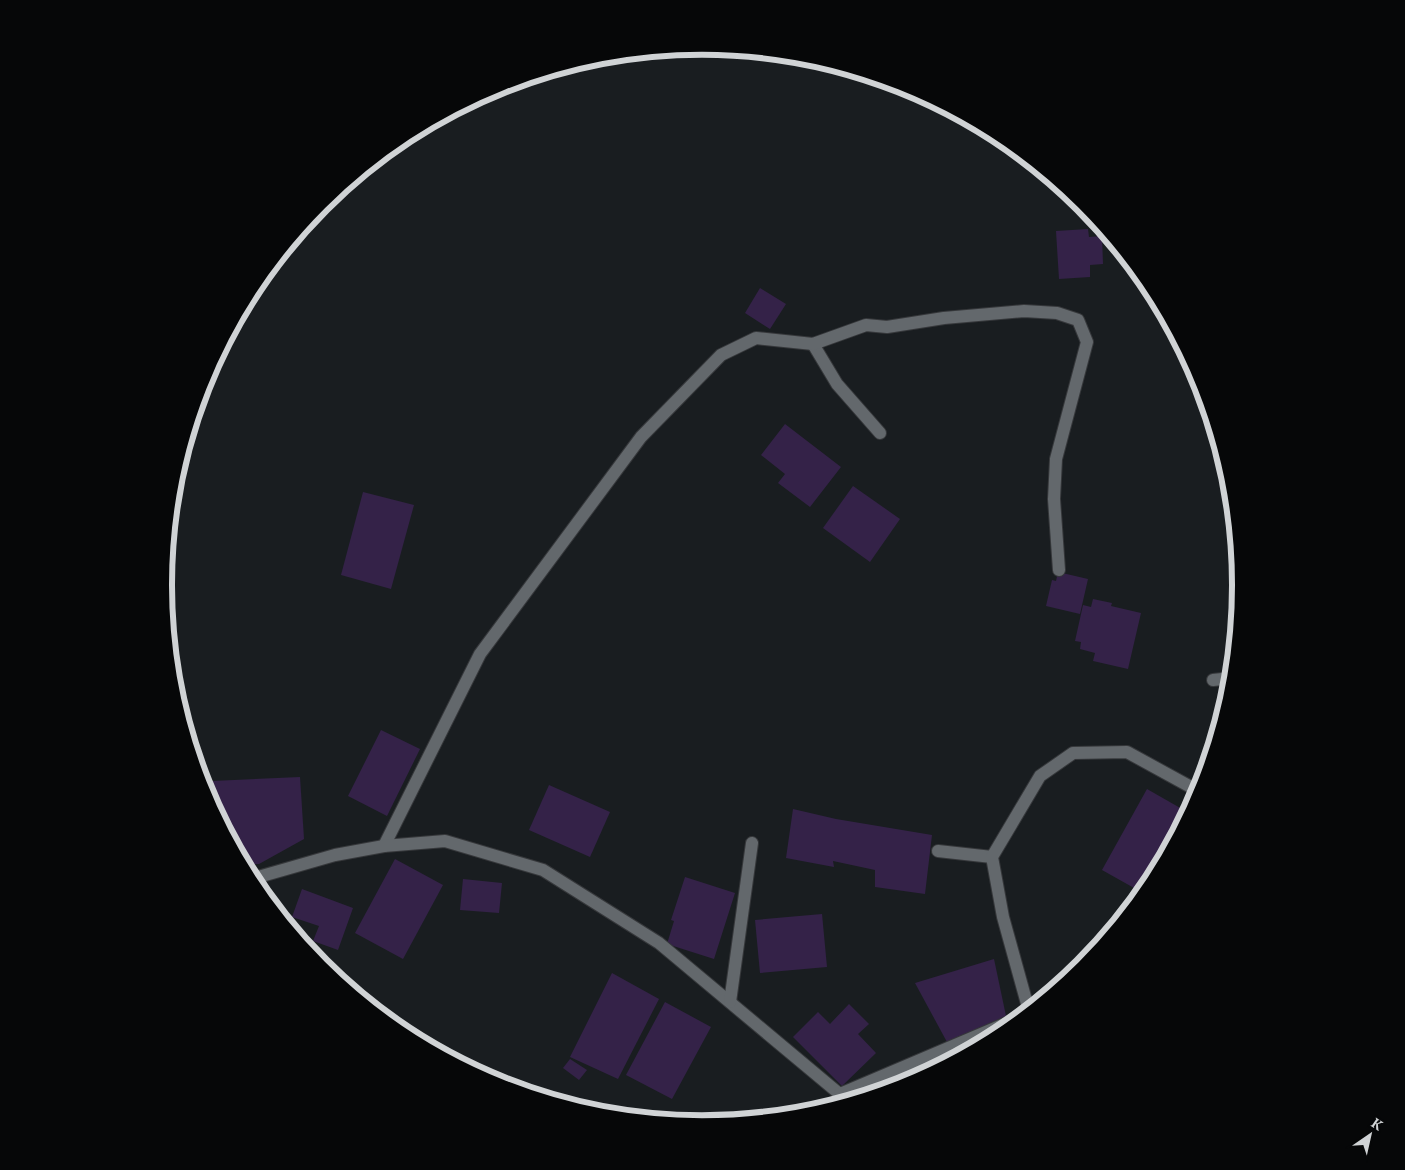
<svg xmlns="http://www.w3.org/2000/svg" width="1405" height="1170" font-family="'PT Serif',serif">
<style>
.building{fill:#342248}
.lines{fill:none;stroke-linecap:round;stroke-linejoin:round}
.minor-casing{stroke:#36383b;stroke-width:14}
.minor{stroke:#63686c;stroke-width:12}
.rim{fill:none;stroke:#d0d3d5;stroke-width:6}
</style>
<rect width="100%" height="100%" fill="#191d20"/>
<!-- building -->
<g class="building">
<path d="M1088 229 1089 237 1102 236 1103 264 1090 265V277L1059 279 1056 231Z"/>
<path d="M760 288 786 304 770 329 745 313Z"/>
<path d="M785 424 841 467 810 507 778 483 785 474 761 455Z"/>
<path d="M853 486 900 519 870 562 823 528Z"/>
<path d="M363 492 414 505 391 589 341 575Z"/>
<path d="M1058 572 1088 579 1080 614 1046 606 1052 580 1056 581Z"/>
<path d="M1093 599 1112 603 1111 606 1141 613 1128 669 1093 661 1095 653 1080 649 1081 642 1075 641 1083 605 1091 607Z"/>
<path d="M381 730 420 749 387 816 348 796Z"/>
<path d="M300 777 304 839 259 864 244 865 213 807 212 781Z"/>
<path d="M549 785 610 812 590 857 529 830Z"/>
<path d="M1147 789 1189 813 1150 885 1143 893 1102 870Z"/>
<path d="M793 809 836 819 932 835 925 894 875 887V870L833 861 834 867 786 858Z"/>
<path d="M395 859 443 885 403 959 355 933Z"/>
<path d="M685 877 735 893 714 959 667 944 674 921 671 920Z"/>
<path d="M463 879 502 883 499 913 460 910Z"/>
<path d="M302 889 353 908 338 950 313 941 319 926 292 917Z"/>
<path d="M822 914 827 967 760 973 755 920Z"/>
<path d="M994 959 1006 1016 947 1042 915 983Z"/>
<path d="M612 973 659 999 618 1079 570 1057Z"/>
<path d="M665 1002 711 1027 672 1099 626 1075Z"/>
<path d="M849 1004 869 1024 858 1034 876 1053 842 1086 793 1037 818 1012 830 1024Z"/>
<path d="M570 1059 587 1070 579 1080 563 1068Z"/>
</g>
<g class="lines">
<!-- minor casing -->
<g class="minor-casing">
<g id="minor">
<path d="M813 344 837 384 880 433"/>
<path d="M1213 680 1232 678"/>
<path d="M384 846 480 654 641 437 721 355 756 338 813 344 866 325 887 327 944 318 1024 311 1057 313 1078 320 1087 342 1056 459 1054 499 1059 570"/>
<path d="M938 851 992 857"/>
<path d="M251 879 335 855 384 846 445 841 543 870 659 943 848 1101"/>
<path d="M730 1002 752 843"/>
<path d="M1029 1011 1003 917 992 857 1040 776 1073 753 1127 752 1200 792"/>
<path d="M840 1094 1021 1017"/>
</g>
</g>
<!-- minor -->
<use href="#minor" class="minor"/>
</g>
<!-- crop -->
<path d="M0 0H1405V1170H0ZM172 585a530 530 0 1 1 1060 0a530 530 0 1 1-1060 0Z" fill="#060708" fill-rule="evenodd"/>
<path class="rim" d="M172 585a530 530 0 1 1 1060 0a530 530 0 1 1-1060 0Z"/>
<!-- north arrow -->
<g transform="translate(1370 1135) rotate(34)" stroke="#060708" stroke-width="4" paint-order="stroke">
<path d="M0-4L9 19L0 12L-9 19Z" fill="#d0d3d5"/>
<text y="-8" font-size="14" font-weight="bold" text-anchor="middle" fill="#d0d3d5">K</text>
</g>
</svg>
